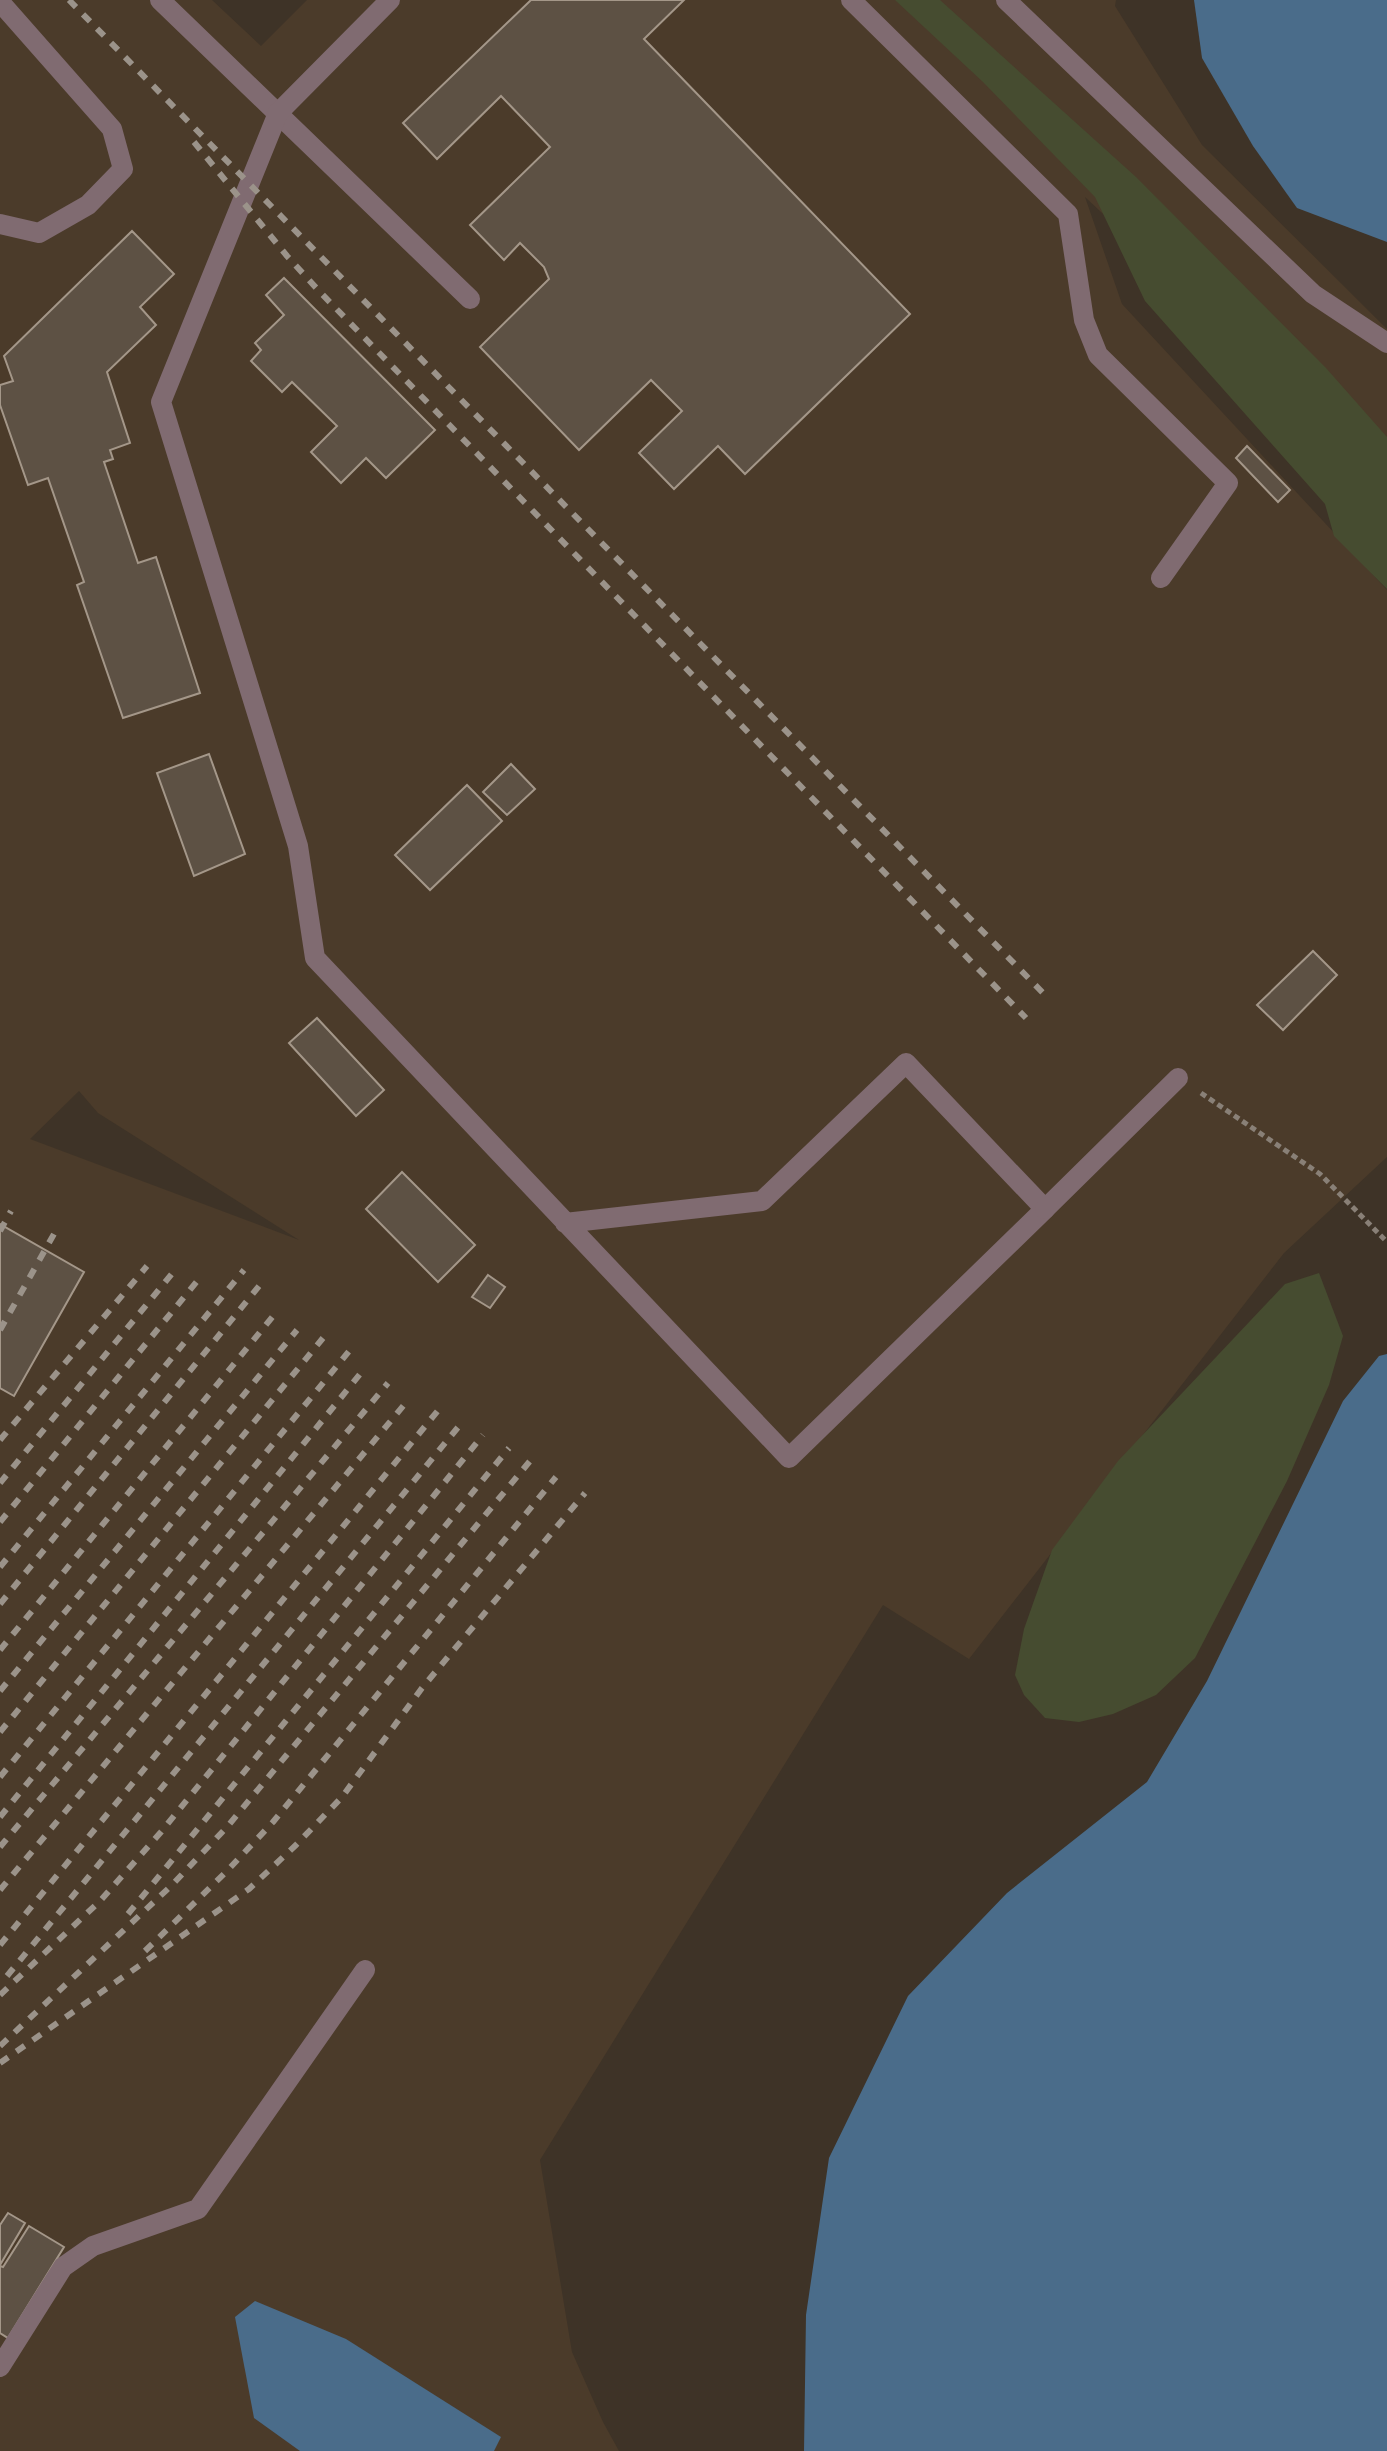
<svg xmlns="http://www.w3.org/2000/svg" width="1387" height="2451" font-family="'Times New Roman',serif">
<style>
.built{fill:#4b3b2a;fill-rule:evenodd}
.green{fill:#464c30}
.water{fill:#4a6c8a}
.building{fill:#5d5144;stroke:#a49789;stroke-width:2}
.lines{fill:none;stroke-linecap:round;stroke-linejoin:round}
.path{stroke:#898077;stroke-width:5;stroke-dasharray:6 4;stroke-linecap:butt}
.minor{stroke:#806b71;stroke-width:20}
.rail{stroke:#9b938a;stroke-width:6;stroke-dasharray:10 10;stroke-linecap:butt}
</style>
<rect width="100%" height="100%" fill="#3e3327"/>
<!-- built -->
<path class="built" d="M0 0H212L261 46 307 0H1116L1115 6 1202 145 1387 329V480L1085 197 1122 304 1387 590V1157L1284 1253 969 1659 883 1605 540 2160 572 2352 603 2422 619 2451H0ZM79 1091 98 1113 299 1240 30 1139Z"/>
<!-- green -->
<g class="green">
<path d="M895 0H940L1136 177 1326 368 1387 437V589L1334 536 1325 504 1145 301 1095 197 983 82Z"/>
<path d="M1319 1273 1343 1336 1329 1385 1287 1481 1195 1658 1156 1695 1113 1714 1079 1722 1045 1718 1024 1695 1015 1675 1024 1629 1052 1550 1118 1461 1285 1284Z"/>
</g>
<!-- water -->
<g class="water">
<path d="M1194 0H1387V242L1297 208 1253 146 1202 58Z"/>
<path d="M1387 1354V2451H804L806 2315 829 2158 908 1996 1007 1893 1147 1782 1207 1681 1343 1401 1379 1356Z"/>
<path d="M255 2301 346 2339 501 2437 494 2451H300L254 2418 235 2317Z"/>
</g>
<!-- building -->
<g class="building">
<path d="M531 0H684L644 39 910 314 745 474 718 446 674 489 639 453 682 411 651 380 579 450 480 347 549 279 544 267 520 243 504 260 470 225 550 147 501 96 437 159 403 123Z"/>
<path d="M132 231 174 274 140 307 156 325 107 372 130 443 110 450 113 459 104 462 138 563 156 557 200 693 123 718 77 585 84 582 48 478 28 485 0 405V385L13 381 4 356Z"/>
<path d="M284 278 435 430 386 478 366 458 341 483 311 452 337 426 292 382 282 392 251 361 261 350 255 343 284 315 266 295Z"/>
<path d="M1247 446 1290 490 1278 502 1236 458Z"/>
<path d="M209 754 245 854 194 876 157 773Z"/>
<path d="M511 764 535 789 507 815 483 792Z"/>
<path d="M467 785 502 821 430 890 395 855Z"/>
<path d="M1313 951 1337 975 1283 1030 1257 1005Z"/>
<path d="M317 1018 384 1090 356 1116 289 1043Z"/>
<path d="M402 1172 475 1245 438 1282 366 1209Z"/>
<path d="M0 1224 84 1272 14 1396 0 1388Z"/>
<path d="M488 1275 505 1287 490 1308 472 1297Z"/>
<path d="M8 2213 25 2223 0 2265V2225Z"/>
<path d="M29 2226 64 2247 8 2338 0 2333V2266L3 2267Z"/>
</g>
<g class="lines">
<!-- path -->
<path class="path" d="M1201 1093 1320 1174 1387 1242"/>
<!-- minor -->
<g class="minor">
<path d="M160 0 470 299"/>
<path d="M390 0 278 113 161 402 298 846 315 958 789 1458 1045 1209 906 1063 762 1201 565 1223"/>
<path d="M851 0 1068 214 1084 320 1098 355 1228 483 1161 578"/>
<path d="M1006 0 1313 294 1387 343"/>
<path d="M0 2 112 129 123 169 88 205 39 233 0 224"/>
<path d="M1045 1209 1178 1078"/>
<path d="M0 2367 63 2267 93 2246 198 2209 365 1970"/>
</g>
<!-- rail -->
<g class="rail">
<path d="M69 0 1048 998"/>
<path d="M194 142 287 256 319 291 1026 1018"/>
<path d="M0 1231 11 1211"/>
<path d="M0 1330 54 1234"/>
<path d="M0 1440 147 1266"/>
<path d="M0 1483 175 1270"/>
<path d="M0 1522 198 1280"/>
<path d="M0 1567 244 1270"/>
<path d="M0 1604 264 1280"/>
<path d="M0 1650 274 1315"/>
<path d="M0 1691 297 1330"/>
<path d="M0 1732 323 1338"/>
<path d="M0 1777 350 1350"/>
<path d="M0 1817 365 1368"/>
<path d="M0 1847 388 1383"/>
<path d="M0 1890 409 1399"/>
<path d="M128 1914 509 1448"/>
<path d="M0 1945 440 1408"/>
<path d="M145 1951 226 1872 273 1822 556 1477"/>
<path d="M7 1976 464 1420"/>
<path d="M0 1995 100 1901 161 1832 483 1435"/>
<path d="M0 2046 172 1885 227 1827 530 1461"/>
<path d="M0 2063 249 1889 296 1845 342 1797 422 1688 585 1493"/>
</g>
</g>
</svg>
